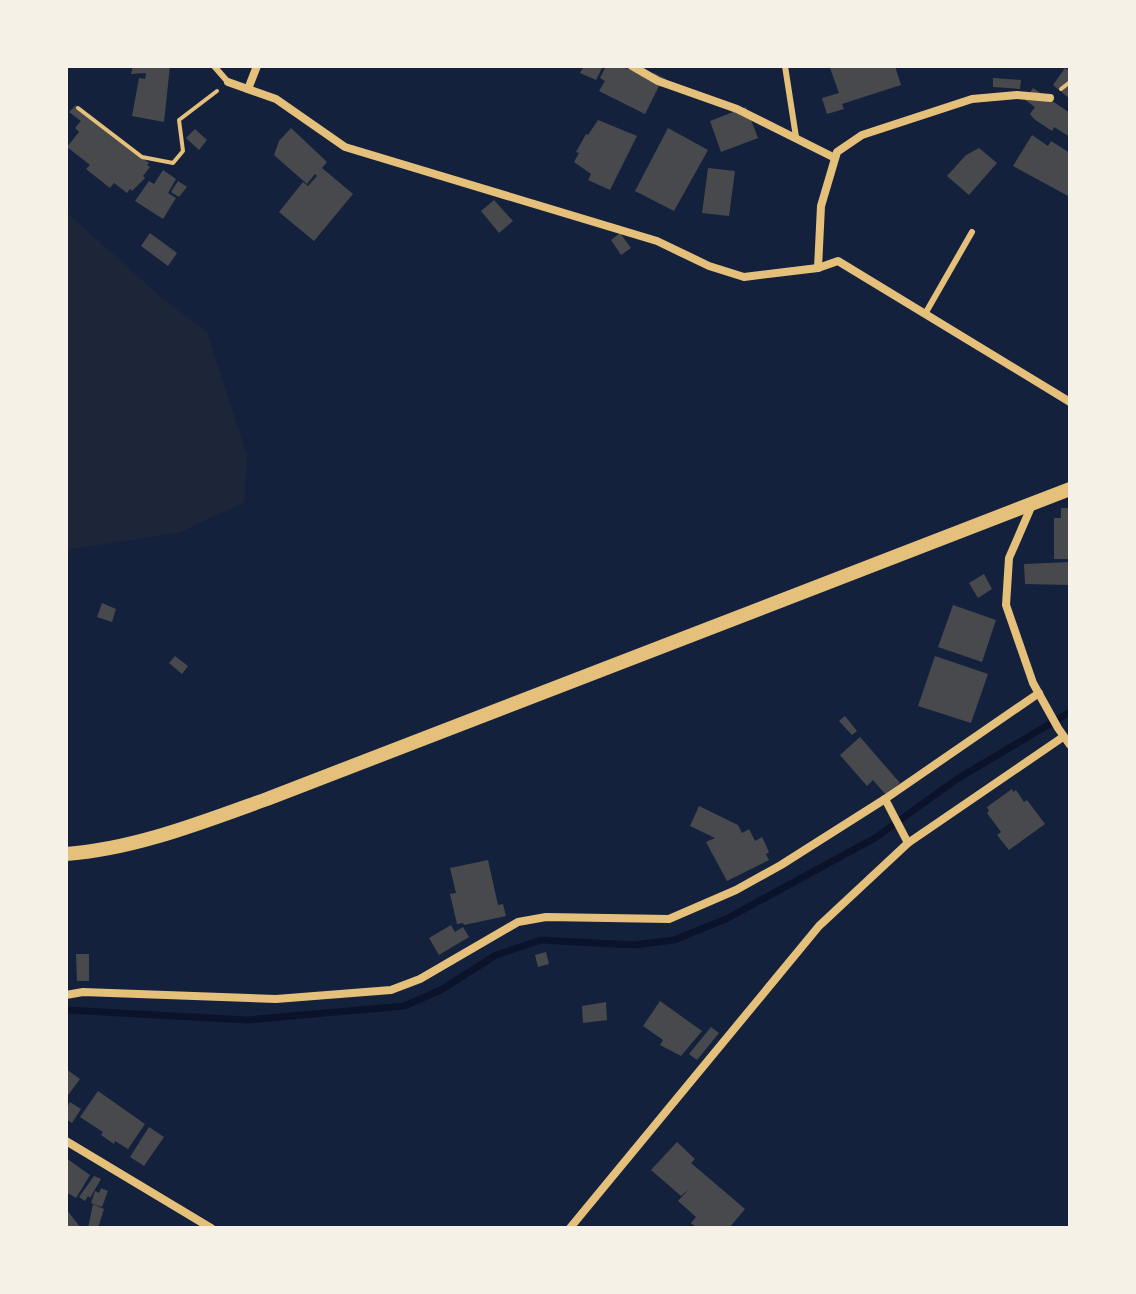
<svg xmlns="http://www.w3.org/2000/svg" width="1136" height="1294" font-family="Lora,serif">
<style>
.green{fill:#1d2539}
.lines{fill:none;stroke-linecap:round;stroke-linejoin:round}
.stream{stroke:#0b132b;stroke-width:7}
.building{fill:#48494c}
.path{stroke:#e5c07b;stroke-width:4}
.service{stroke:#e5c07b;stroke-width:6}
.minor{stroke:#e5c07b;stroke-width:8}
.tertiary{stroke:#e5c07b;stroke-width:14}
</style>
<rect width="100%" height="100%" fill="#14213d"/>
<!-- green -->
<path class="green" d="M66 212 163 299 207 332 247 456 244 502 181 532 66 550Z"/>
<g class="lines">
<!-- stream -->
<path class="stream" d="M66 1010 247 1020 404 1006 441 990 496 955 541 940 634 945 674 940 726 919 875 838 957 779 1070 712"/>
</g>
<!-- building -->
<g class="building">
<path d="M133 66H170L164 122 132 116 139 78 145 79 146 73 131 74Z"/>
<path d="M584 66H603L596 80 580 73Z"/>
<path d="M606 66H621L627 69 628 66 652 78 654 73 666 79 662 87 659 86 645 114 599 91 605 81 600 78Z"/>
<path d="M835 66H895L901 85 842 104 844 109 827 114 822 98 839 93 830 68Z"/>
<path d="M1065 68 1070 71V99L1053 85Z"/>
<path d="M993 78 1021 80 1020 89 993 87Z"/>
<path d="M1033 88 1070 113V137L1054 127 1052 131 1034 119 1030 114 1035 107 1025 100Z"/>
<path d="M76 105 149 163 147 165 150 167 143 176 145 178 132 191 130 189 127 193 114 183 110 188 86 169 90 165 67 147 79 132 75 128 81 121 69 112Z"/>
<path d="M746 107 758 138 721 152 710 121Z"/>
<path d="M598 120 637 136 610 190 588 180 591 174 574 162 579 153 576 152 586 134 588 135Z"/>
<path d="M291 128 327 162 322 168 353 194 314 241 279 212 303 182 308 186 317 176 315 174 307 184 274 155 279 141Z"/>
<path d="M668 128 708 150 674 211 635 191Z"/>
<path d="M195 129 207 140 199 150 186 138Z"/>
<path d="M1032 135 1048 146 1051 141 1070 153V197L1013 166Z"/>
<path d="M979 148 997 163 969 195 947 176 966 155Z"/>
<path d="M708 168 735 171 729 216 702 213Z"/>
<path d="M163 170 176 179 168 193 176 198 163 219 135 201 149 181 154 184Z"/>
<path d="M178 181 187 187 179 197 171 192Z"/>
<path d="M494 200 513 221 499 233 481 211Z"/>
<path d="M150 233 177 253 168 266 141 246Z"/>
<path d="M620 233 631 248 621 255 611 240Z"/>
<path d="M1061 508H1070V559H1054V518H1061Z"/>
<path d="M1070 562V585L1025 584 1024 564Z"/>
<path d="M984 574 992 589 978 598 969 583Z"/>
<path d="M102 603 116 609 112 622 97 617Z"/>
<path d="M953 605 996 620 982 662 938 647Z"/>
<path d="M175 656 188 666 182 674 169 663Z"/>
<path d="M935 656 988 674 971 723 918 706Z"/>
<path d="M845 716 857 731 852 735 839 721Z"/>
<path d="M860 737 900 783 886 795 873 780 867 786 840 755Z"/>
<path d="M1012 789 1013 792 1016 790 1024 802 1027 800 1045 824 1009 850 997 835 1001 832 987 813 989 811 987 807Z"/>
<path d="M699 806 738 825 742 833 749 829 755 841 762 837 769 852 766 854 769 860 727 881 706 842 715 838 690 826Z"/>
<path d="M488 860 498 905 503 904 506 916 464 925 463 923 457 924 450 894 456 893 450 868Z"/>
<path d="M451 925 455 932 463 927 469 937 439 955 429 938Z"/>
<path d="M546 952 549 964 538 967 535 955Z"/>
<path d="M76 954H89V981H77Z"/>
<path d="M660 1001 702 1031 681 1056 660 1045 663 1040 643 1026Z"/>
<path d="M606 1002 607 1020 583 1023 582 1006Z"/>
<path d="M711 1027 719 1033 697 1060 689 1054Z"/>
<path d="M66 1069 80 1079 66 1098Z"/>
<path d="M98 1091 145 1124 128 1149 115 1141 114 1144 101 1135 103 1132 80 1117Z"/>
<path d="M70 1102 81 1109 72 1123 66 1119V1109Z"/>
<path d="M149 1127 164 1137 144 1166 130 1157Z"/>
<path d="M677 1142 695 1159 691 1163 745 1209 729 1228H697L691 1223 696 1217 678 1201 689 1189 681 1196 651 1170Z"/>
<path d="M66 1158 90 1175 76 1198 66 1192Z"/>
<path d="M94 1176 101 1179 90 1198 88 1196 85 1201 79 1197Z"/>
<path d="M101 1188 108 1191 102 1207 91 1203 95 1191 99 1193Z"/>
<path d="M93 1204 104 1209 98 1228H88Z"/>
<path d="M66 1209 81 1228H66Z"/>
</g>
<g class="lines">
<!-- path -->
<g class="path">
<path d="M1061 89 1070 82"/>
<path d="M78 108 142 157 173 163 183 151 179 120 217 91"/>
</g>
<!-- service -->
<g class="service">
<path d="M214 66 228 82"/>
<path d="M785 66 796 137"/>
<path d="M925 314 972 232"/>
</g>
<!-- minor -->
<g class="minor">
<path d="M632 66 658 81 737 109 835 158"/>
<path d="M228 82 276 99 345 147 657 241 709 266 744 277 818 268 838 261 1070 402"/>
<path d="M248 89 257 66"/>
<path d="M818 268 821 206 837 152 862 135 972 99 1017 95 1050 98"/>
<path d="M1032 505 1009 558 1006 605 1033 683 1058 728 1070 745"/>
<path d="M885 799 908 843"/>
<path d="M66 995 83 992 276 999 391 990 420 979 518 922 546 917 669 919 736 890 781 865 885 799 1039 693"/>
<path d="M66 1141 211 1228"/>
<path d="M570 1228 819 926 908 843 1063 737"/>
</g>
<!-- tertiary -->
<path class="tertiary" d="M66 854C135 849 203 822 267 799L1070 489"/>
</g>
<!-- border -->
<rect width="1136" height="1294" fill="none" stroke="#f6f1e7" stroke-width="136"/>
</svg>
